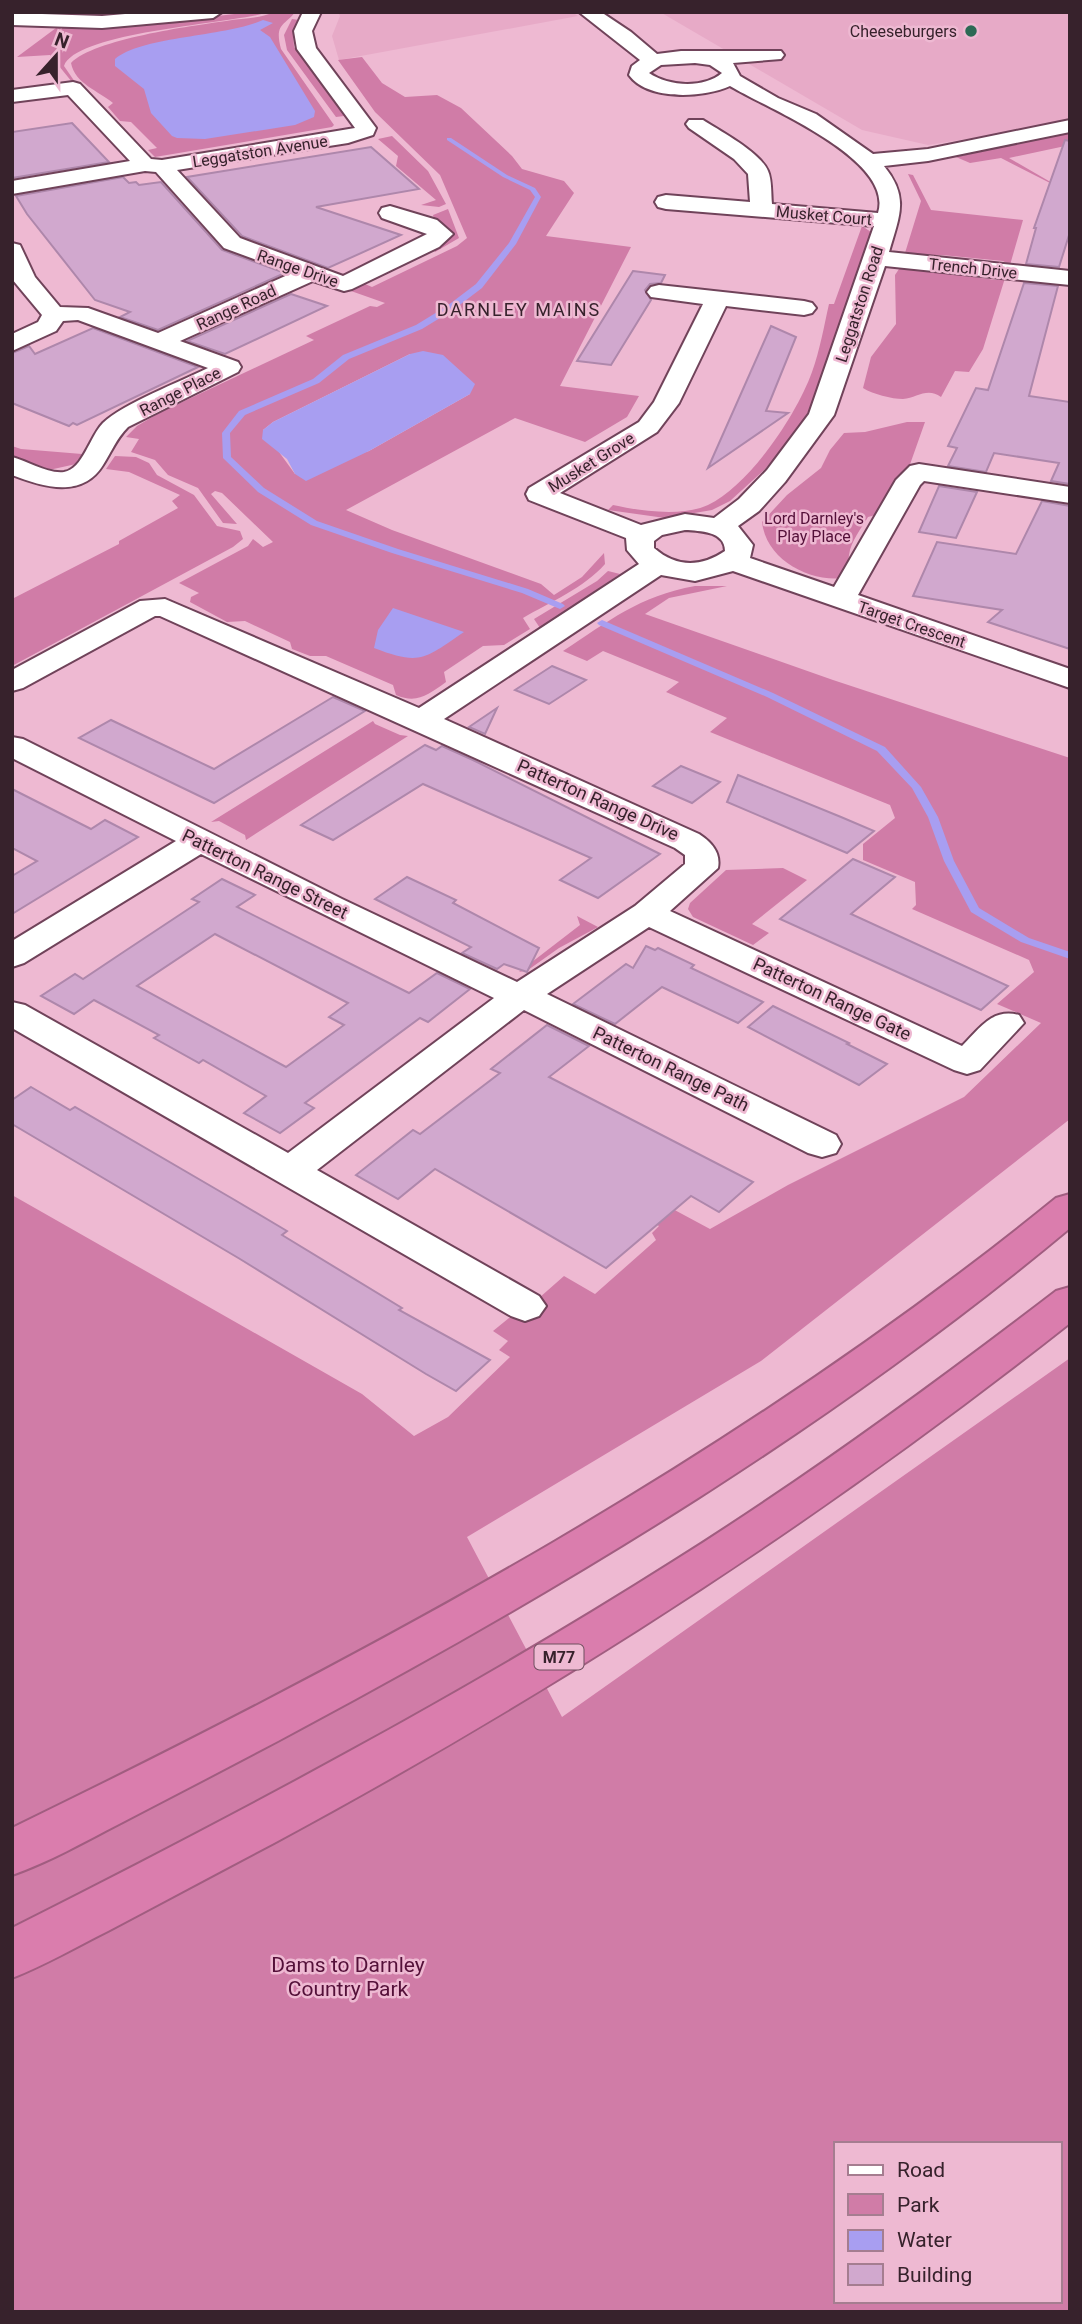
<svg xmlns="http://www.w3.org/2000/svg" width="1082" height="2324" font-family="Roboto,sans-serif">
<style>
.built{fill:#e7aac7}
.green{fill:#d07ca7;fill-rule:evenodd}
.water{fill:#a89ef1}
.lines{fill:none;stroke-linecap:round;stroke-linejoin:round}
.stream{fill:#a89ef1;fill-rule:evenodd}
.building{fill:#d1a8ce;stroke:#ae87ab;stroke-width:2;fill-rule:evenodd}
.street-casing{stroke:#70435a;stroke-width:4}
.secondary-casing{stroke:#70435a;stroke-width:4}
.highway-casing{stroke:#a15d80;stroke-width:4}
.street{fill:#fff;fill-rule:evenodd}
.secondary{fill:#fff;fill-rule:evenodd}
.highway{fill:#da7dad;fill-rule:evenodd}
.poi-dot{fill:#2c6954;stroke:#eeb9d2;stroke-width:2.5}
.labels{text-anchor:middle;stroke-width:5;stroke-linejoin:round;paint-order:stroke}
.far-poi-label{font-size:16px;fill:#37222c;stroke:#eeb9d2;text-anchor:end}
.far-street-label{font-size:16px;fill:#37222c;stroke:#eeb9d2}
.far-park-label{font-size:16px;fill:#541039;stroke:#eeb9d2}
.shield{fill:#eeb9d2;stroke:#6e4f5e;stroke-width:2}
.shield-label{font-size:16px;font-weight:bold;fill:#37222c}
.far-quarter-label{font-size:18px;letter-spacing:2px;fill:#37222c;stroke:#eeb9d2}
.street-label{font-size:18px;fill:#37222c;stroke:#eeb9d2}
.near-park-label{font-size:21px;fill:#541039;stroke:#eeb9d2}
</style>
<rect width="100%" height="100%" fill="#eeb9d2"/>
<!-- built -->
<g class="built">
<path d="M338 12H572L578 16 339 60 332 36 340 16Z"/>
<path d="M660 12H1070V123L928 145 862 130Z"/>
</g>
<!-- green -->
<g class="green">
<path d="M251 12H269C233 24 77 31 64 66L75 82H72L50 55 17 57 56 28 142 25Z"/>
<path d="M274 12H295C285 26 274 23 281 49L334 125 332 127 155 157 148 150 157 148 131 122 120 121 108 107 113 103C99 91 75 84 71 63 94 39 191 26 226 21 243 18 259 19 274 12Z"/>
<path d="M292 19 299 20 293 31 294 47 344 116 336 117 287 50 284 35Z"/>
<path d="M362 57 382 83 405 97 437 95 461 108 512 156 522 169 564 181 574 193 546 236 631 247 560 386 639 396 627 417 585 442 515 418 346 510 392 530 541 584 554 595 582 577 604 553 605 564C584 588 550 602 523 618L530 629 504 645 483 646 444 672 446 682C428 695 417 704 396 695L393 685 326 656H310L292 649 290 642 245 621 227 622 190 602 191 597 199 593 179 583 248 546 253 539 263 547 273 542 222 493 215 491 211 494 237 524 223 523 198 488 168 475 155 460 131 452 139 439 126 437 137 426 159 413 314 340 306 336 370 306 377 307 385 303 351 291 365 284 372 287 457 246 467 238 440 175 375 112 338 60ZM410 354 470 394 369 451 295 474 263 430 273 422Z"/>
<path d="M1070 131V145L1009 158 1054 184H1052L1001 158 970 163 956 157Z"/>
<path d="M392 136 428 171 446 204 439 207 421 205 436 200 396 166 398 156 378 139Z"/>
<path d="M908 174 913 175 931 210 1023 220 1010 265 1003 261 942 255 912 256 905 253 921 201Z"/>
<path d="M448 209 459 238 435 252 433 248 448 240 451 230 435 222 433 215Z"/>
<path d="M862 226 871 232 872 237 810 409 791 439 765 469 730 501 712 510 665 518 608 510 613 505C640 511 682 517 708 505 750 485 797 414 812 372 820 350 824 326 829 304H834Z"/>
<path d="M906 268 996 280 1005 278 983 349 969 372 955 371 941 397C927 387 917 398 903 399 892 399 872 394 863 388L871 357 896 324 895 275 899 269Z"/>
<path d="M907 422H925L908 470 883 513 868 517C861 529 851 541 849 555 848 565 848 569 843 578 808 582 766 559 762 522L787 495 821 468 830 450 844 433 865 432Z"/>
<path d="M12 446 21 449 82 454 76 464 49 470 12 457Z"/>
<path d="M115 456 136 457 149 463 157 475 194 495 217 526 240 531 243 539 233 547 12 666V599L119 544V541L178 508 172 501 180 495 129 472 106 469Z"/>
<path d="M608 571 620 574 540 628 534 619 597 581Z"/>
<path d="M695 586H727L669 598 645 614 833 680 1070 758V1119L761 1361 467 1537 562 1717 1070 1358V2312H12V1195L362 1394 414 1436 448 1417 510 1357 499 1350 508 1341 493 1331 509 1318 526 1319 539 1298 564 1276 595 1294 656 1240 652 1233 659 1226 551 1168 576 1157 710 1229 788 1185 964 1097 1041 1023 997 1004 1034 972 1029 960 912 909 916 905 915 882 863 860V844L895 818 890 805 710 732 727 718 666 692 679 682 603 651 587 661 563 651C609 621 639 596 695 586ZM835 2144H1059V2301H835Z"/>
<path d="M373 721 375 724 400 735 408 736 246 840 245 835 219 821 211 822Z"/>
<path d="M783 868 807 880 752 924 769 933 753 945 693 917 688 909 690 903 726 870Z"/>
<path d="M577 916 598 927 559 948 528 970 519 972 580 925Z"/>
</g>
<!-- water -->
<g class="water">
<path d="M263 20 273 23 260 30 270 37 315 111 314 117 295 125 205 139 177 138 172 136 151 113 144 89 115 66V59C142 36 225 37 263 20Z"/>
<path d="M423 351 443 355 475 384 470 394 369 451 306 481 295 474 287 459 262 439 263 430 273 422 410 354Z"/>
<path d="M393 608 464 632C424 659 421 666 374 648L378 630Z"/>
</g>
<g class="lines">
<!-- stream -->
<g class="stream">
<path d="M447 138H451L507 175 535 188 541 197 516 244 482 288 453 310 422 329 349 359 319 383 245 415 230 433 231 457 264 488 317 521 398 549 528 589 563 604 565 606 560 609 522 593 392 553 311 525 258 492 223 458 222 433 239 411 313 379 343 355 416 325 447 306 476 284 509 243 535 197 530 190 503 177 447 140Z"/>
<path d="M602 620 773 693 885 747 921 787 938 817 954 861 979 908 1029 938 1070 952V959L1021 942 971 912 944 861 928 817 912 788 877 751 767 697 599 625 597 623Z"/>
</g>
</g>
<!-- building -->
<g class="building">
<path d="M72 123 109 162 12 178V132Z"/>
<path d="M1065 140 1070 141V232L1059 267 1026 264 1036 228H1034Z"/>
<path d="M371 147 419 189 316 207 401 235 328 268 242 236 187 177Z"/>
<path d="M123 177 129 183 136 182 139 185 161 182 222 250 285 273 158 330 120 317 130 312 95 300 27 214 16 196Z"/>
<path d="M633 271 665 275 661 283 650 284 645 290 651 300 611 365 577 361Z"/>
<path d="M1024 283 1058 286 1029 396 1070 402V484L1051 481 1059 463 994 453 986 472 948 466 957 448 948 446 976 388 988 390Z"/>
<path d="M291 294 327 306 225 354 187 341Z"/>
<path d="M771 326 796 337 766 411 788 413 708 468Z"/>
<path d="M93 328 198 367 77 425 73 423 69 426 12 403V353L29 346 35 354Z"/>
<path d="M939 486 977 492 956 538 919 532Z"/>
<path d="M1042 501 1070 506V649L988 622 1002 610 913 596 937 542 1016 554Z"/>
<path d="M552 666 586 680 549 704 515 690Z"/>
<path d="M333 697 365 711 214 803 79 738 111 720 214 769Z"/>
<path d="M497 708 485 734 469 727Z"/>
<path d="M425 745 436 750 442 746 473 760 660 854 598 898 560 880 591 858 423 784 333 840 301 825Z"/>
<path d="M681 766 720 782 692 803 653 786Z"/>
<path d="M738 775 841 817 874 831 847 853 727 802Z"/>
<path d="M12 789 91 829 105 820 138 837 12 914V876L37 861 12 848Z"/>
<path d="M853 859 895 877 851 914 1008 986 981 1010 780 919Z"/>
<path d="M407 877 456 900 453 903 539 948 527 972 504 964 497 969 462 953 471 947 375 899Z"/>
<path d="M222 879 255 895 237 907 409 993 437 973 470 989 428 1022 420 1018 305 1103 314 1108 280 1133 244 1113 266 1096 203 1060 199 1063 154 1038 159 1035 94 1000 74 1014 41 996 75 974 83 979 122 953 199 902 192 899ZM215 934 348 1003 329 1017 344 1025 286 1067 137 986Z"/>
<path d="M646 946 655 950 658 948 694 965 691 968 763 1002 738 1023 662 987 615 1024 573 1004 626 964 633 968Z"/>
<path d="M773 1006 849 1043 847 1044 887 1064 859 1085 748 1027Z"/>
<path d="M547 1025 589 1046 549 1077 753 1182 719 1212 691 1196 606 1268 435 1169 398 1199 356 1175 413 1130 420 1134 500 1073 491 1069Z"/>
<path d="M31 1087 70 1110 75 1107 233 1199 287 1231 282 1235 402 1308 399 1310 490 1360 456 1391 426 1374 240 1259 12 1124V1100Z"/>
</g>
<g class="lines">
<!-- street casing -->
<g class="street-casing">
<g id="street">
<path d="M303 12H321L312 31 316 48 376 128 373 135 348 143 177 170 240 238 343 276 427 234 382 218 379 213 382 208 390 206 437 220 453 234 439 247 352 289 344 291 313 281 180 341 238 362 241 367 238 372 128 427C116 439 112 451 103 465 82 499 43 487 12 475V457C28 461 47 474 64 472 83 469 90 436 103 423 122 404 182 381 208 368L78 320 63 321 56 331 12 351V334L38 322 42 315 12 279V243L20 245 35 277 60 307 88 308 158 333 292 273 224 248 156 172 145 171 12 194V181L130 161 68 95 12 102V90L73 82 80 84 151 159 162 160 355 128 297 49 294 31Z"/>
<path d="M579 12H601L631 32 657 54 681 51H781L784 55 781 59 733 63 740 76 778 98 816 114 873 154 928 149 1070 120V132L928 161 884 166C910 198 899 216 889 252L1070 271V285L885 266 834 415 785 482 759 511 738 526 753 545 750 558 834 587 896 480 910 466 919 464 1070 487V503L924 481 920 485 858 595 1070 669V688L733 571 695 581 661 575 444 719 699 834C711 842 721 852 718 868L670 911 962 1046C980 1028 992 1008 1019 1015L1024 1023 980 1070 967 1074 954 1070 649 927 547 994 836 1135 841 1144 836 1153 822 1157 808 1153 524 1010 317 1170 539 1296 546 1306 539 1316 525 1321 511 1316 12 1028V1002L25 1005 288 1153 494 998 201 854 24 963 12 967V941L176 841 12 758V737L23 739 342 899 517 982 635 906 685 864V855L675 848 160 616H155L23 688 12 691V670L140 601 165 599 419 708 639 564 627 550 626 538 529 500 526 494 529 488 639 422 654 402 703 304 651 297 647 292 651 287 659 285 804 301 812 303 816 308 812 313 804 315 726 306 679 403 657 432 560 493 641 525 685 514 714 518 739 499 767 470 809 414 874 226 666 209 658 207 655 202 658 197 666 195 750 202 748 174 734 159 689 128 686 124 689 120H703C720 131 760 152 768 171 772 180 771 194 772 204L878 213C895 159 766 108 730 86 703 98 648 101 629 75L632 66 640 60ZM695 63 710 65 722 73C703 89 668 86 649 73L661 65ZM685 530C700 531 725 531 725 551 701 567 677 568 654 548V541L662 535Z"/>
</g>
</g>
<!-- secondary casing -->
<g class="secondary-casing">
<path id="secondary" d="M148 12H222L213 18 102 28 12 25V13L102 16Z"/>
</g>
<!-- highway casing -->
<g class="highway-casing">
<g id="highway">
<path d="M1070 1194V1228C835 1424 571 1584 302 1728 241 1761 180 1792 119 1824 84 1842 49 1862 12 1875V1828C378 1650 740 1455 1056 1198Z"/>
<path d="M1070 1287V1323C818 1522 556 1691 274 1843 219 1872 163 1902 108 1931 76 1947 45 1965 12 1978V1928C238 1814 461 1696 674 1561 806 1478 932 1386 1056 1291Z"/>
</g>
</g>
<!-- street -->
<use href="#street" class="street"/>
<!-- secondary -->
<use href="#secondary" class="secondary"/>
<!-- highway -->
<use href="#highway" class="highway"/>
</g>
<!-- markers -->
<circle class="poi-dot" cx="971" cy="31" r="7"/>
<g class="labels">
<!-- far-poi labels -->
<g class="far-poi-label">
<text x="957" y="37">Cheeseburgers</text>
</g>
<!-- far-street labels -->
<g class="far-street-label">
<text transform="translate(260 151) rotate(-9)" y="6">Leggatston Avenue</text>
<text transform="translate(824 215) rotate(5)" y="6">Musket Court</text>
<text transform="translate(298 268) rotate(19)" y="6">Range Drive</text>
<text transform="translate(973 268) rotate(6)" y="6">Trench Drive</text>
<text transform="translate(859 304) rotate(-72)" y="6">Leggatston Road</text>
<text transform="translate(236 307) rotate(-25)" y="6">Range Road</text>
<text transform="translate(180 391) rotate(-27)" y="6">Range Place</text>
<text transform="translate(591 462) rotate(-32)" y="6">Musket Grove</text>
<text transform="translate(912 624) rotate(19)" y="6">Target Crescent</text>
</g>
<!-- far-park labels -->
<g class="far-park-label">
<text x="814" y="524">Lord Darnley's<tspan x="814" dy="18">Play Place</tspan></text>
</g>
<!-- shield labels -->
<rect class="shield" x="534.5" y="1644.5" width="49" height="25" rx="5"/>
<g class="shield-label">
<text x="559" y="1663">M77</text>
</g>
<!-- far-quarter labels -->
<g class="far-quarter-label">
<text x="519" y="316">DARNLEY MAINS</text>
</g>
<!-- street labels -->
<g class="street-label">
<text transform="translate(598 800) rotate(24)" y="6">Patterton Range Drive</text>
<text transform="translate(265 874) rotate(26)" y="6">Patterton Range Street</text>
<text transform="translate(832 999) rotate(25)" y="6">Patterton Range Gate</text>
<text transform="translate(671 1069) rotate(26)" y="6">Patterton Range Path</text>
</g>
<!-- near-park labels -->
<g class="near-park-label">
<text x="348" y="1972">Dams to Darnley<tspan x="348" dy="24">Country Park</tspan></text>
</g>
</g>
<!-- border -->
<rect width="1082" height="2324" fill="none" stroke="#37222c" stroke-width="28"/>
<!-- legend -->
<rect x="834" y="2142" width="228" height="161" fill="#eeb9d2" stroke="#a57d90" stroke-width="2"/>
<rect x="848" y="2165" width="35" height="10" fill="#ffffff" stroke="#a57d90" stroke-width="2"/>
<text x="897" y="2177" font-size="21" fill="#37222c">Road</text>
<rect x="848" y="2194" width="35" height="21" fill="#d07ca7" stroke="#a57d90" stroke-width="2"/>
<text x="897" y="2212" font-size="21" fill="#37222c">Park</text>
<rect x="848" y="2230" width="35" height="21" fill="#a89ef1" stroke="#a57d90" stroke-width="2"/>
<text x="897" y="2247" font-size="21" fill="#37222c">Water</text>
<rect x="848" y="2264" width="35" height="21" fill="#d1a8ce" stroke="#a57d90" stroke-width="2"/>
<text x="897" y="2282" font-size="21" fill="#37222c">Building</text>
<!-- north arrow -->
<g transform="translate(56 56) rotate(21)" stroke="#eeb9d2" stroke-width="5" paint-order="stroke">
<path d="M0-5L12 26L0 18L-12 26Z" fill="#37222c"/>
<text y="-10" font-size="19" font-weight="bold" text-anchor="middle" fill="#37222c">N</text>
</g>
</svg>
